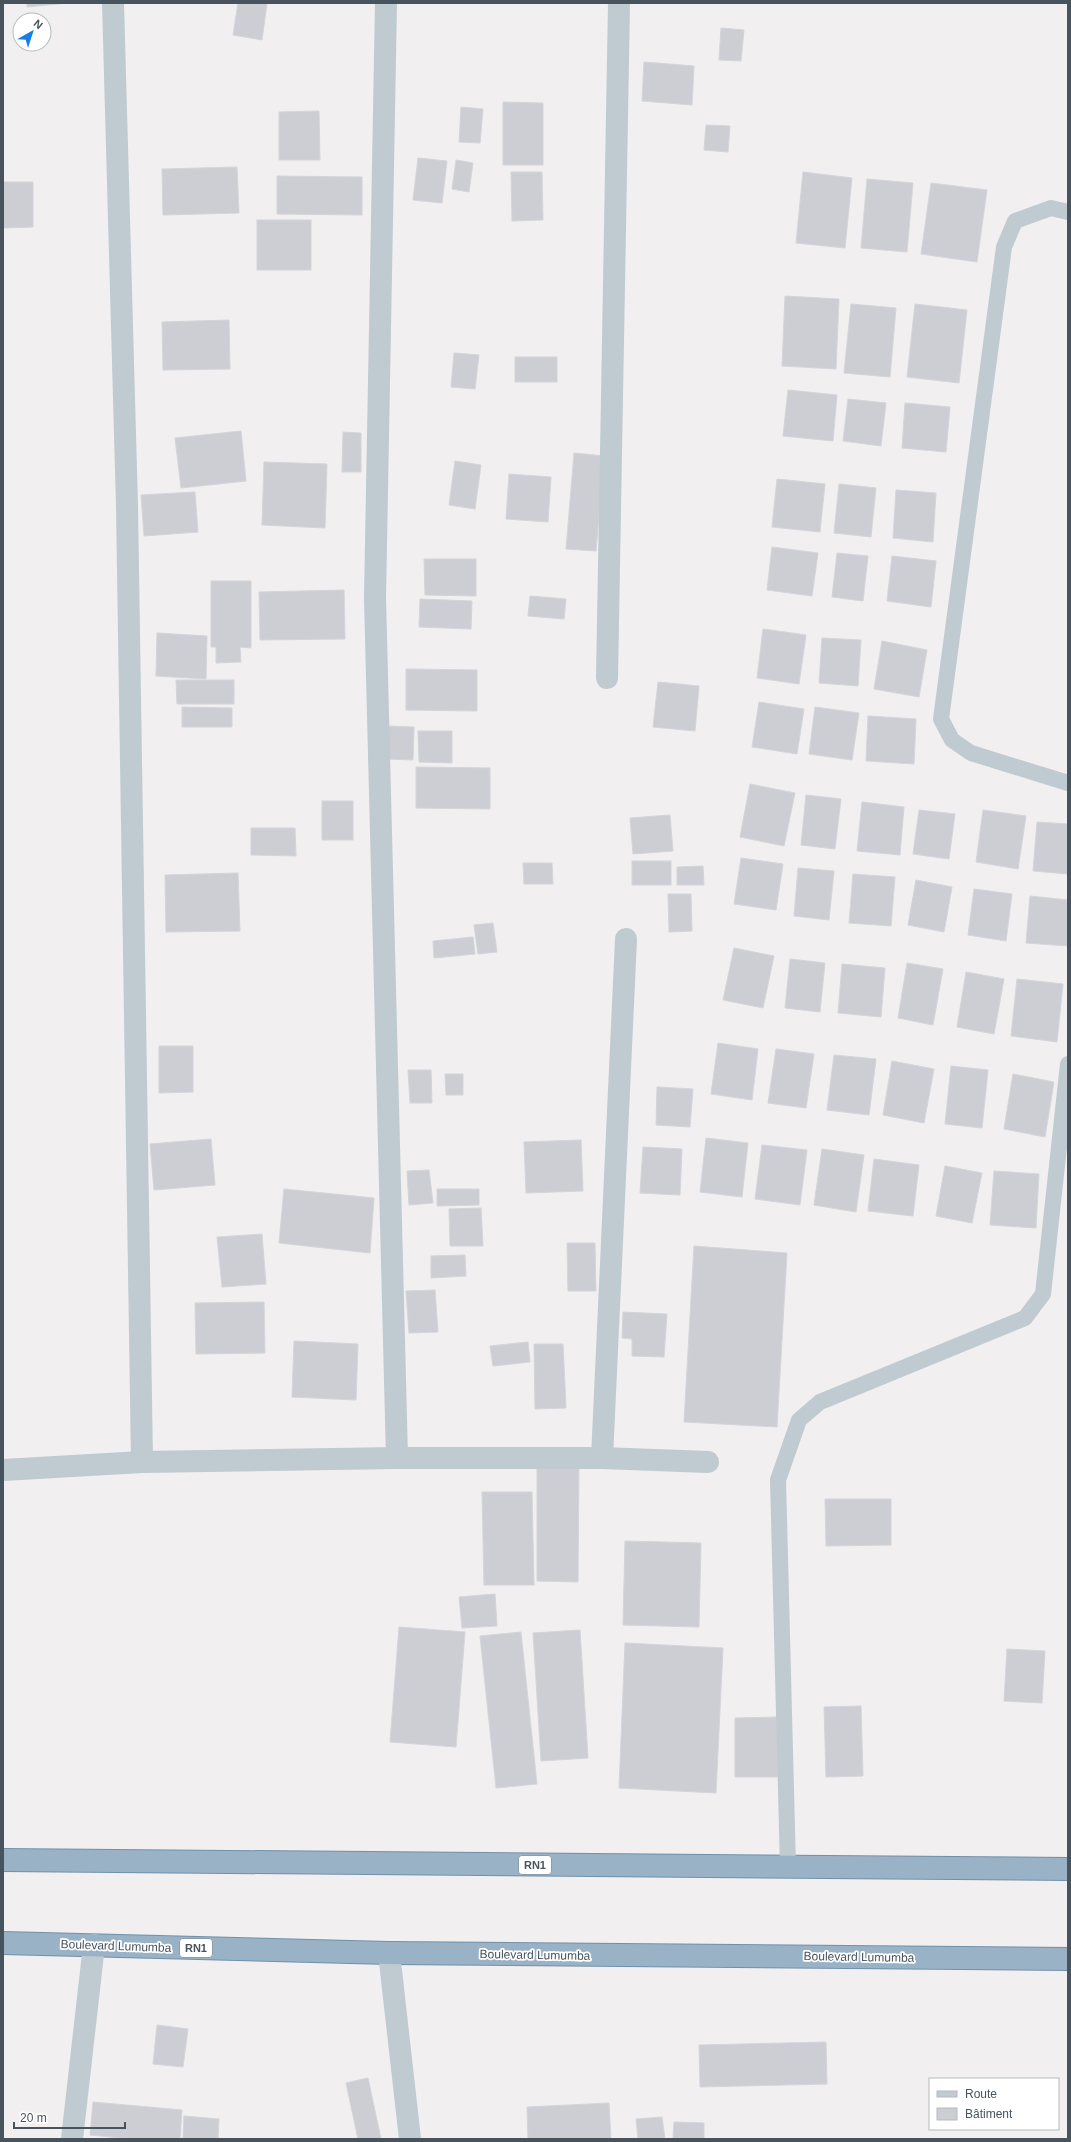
<svg xmlns="http://www.w3.org/2000/svg" width="1071" height="2142" font-family="Arial,sans-serif">
<style>
.building{fill:#ccced4;stroke:#d3d5da}
.lines{fill:none;stroke-linecap:round;stroke-linejoin:round}
.trunk-casing{stroke:#7190aa;stroke-width:24}
.service{stroke:#bfcad1;stroke-width:16}
.minor{stroke:#bfcad1;stroke-width:22}
.trunk{stroke:#9ab2c6;stroke-width:22}
.labels{text-anchor:middle;stroke-width:3.5;stroke-linejoin:round;paint-order:stroke}
.shield{fill:#fff;stroke:#7e878e;stroke-width:1}
.shield-label{font-size:11px;font-weight:bold;fill:#47545d}
.street-label{font-size:12px;fill:#47545d;stroke:#fff}
</style>
<rect width="100%" height="100%" fill="#f1efef"/>
<!-- building -->
<g class="building">
<path d="M27 3H68L27 7Z"/>
<path d="M238 3H267L262 40 233 35Z"/>
<path d="M721 28 744 30 741 61 719 60Z"/>
<path d="M644 62 694 66 692 105 642 101Z"/>
<path d="M503 102 543 103V165H503Z"/>
<path d="M461 107 483 109 480 143 459 142Z"/>
<path d="M319 111 320 160H279V112Z"/>
<path d="M706 125 730 126 728 152 704 150Z"/>
<path d="M418 158 447 161 442 203 413 200Z"/>
<path d="M456 160 473 163 469 192 452 189Z"/>
<path d="M237 167 239 213 163 215 162 169Z"/>
<path d="M511 172H542L543 220 512 221Z"/>
<path d="M803 172 852 178 845 248 796 243Z"/>
<path d="M277 176 362 177V215L277 214Z"/>
<path d="M867 179 913 183 907 252 861 248Z"/>
<path d="M3 182H33V227L3 228Z"/>
<path d="M931 183 987 190 977 262 921 254Z"/>
<rect x="257" y="220" width="54" height="50"/>
<path d="M785 296 839 299 836 369 782 366Z"/>
<path d="M851 304 896 308 890 377 844 373Z"/>
<path d="M915 304 967 310 959 383 907 377Z"/>
<path d="M229 320 230 369 163 370 162 322Z"/>
<path d="M454 353 479 355 475 389 451 387Z"/>
<rect x="515" y="357" width="42" height="25"/>
<path d="M788 390 837 395 833 441 783 436Z"/>
<path d="M848 399 886 403 881 446 843 441Z"/>
<path d="M905 403 950 407 946 452 902 448Z"/>
<path d="M241 431 246 481 181 488 175 438Z"/>
<path d="M343 432 361 433V472H342Z"/>
<path d="M574 453 604 456 596 551 566 549Z"/>
<path d="M455 461 481 465 475 509 449 505Z"/>
<path d="M264 462 327 464 325 528 262 525Z"/>
<path d="M509 474 551 477 548 522 506 519Z"/>
<path d="M777 479 825 484 820 532 772 527Z"/>
<path d="M839 484 876 488 871 537 834 533Z"/>
<path d="M896 490 936 493 933 542 893 538Z"/>
<path d="M195 492 198 532 144 536 141 495Z"/>
<path d="M772 547 818 553 812 596 767 590Z"/>
<path d="M837 553 868 556 863 601 832 597Z"/>
<path d="M892 556 936 561 931 607 887 601Z"/>
<path d="M424 559H476V596L425 595Z"/>
<path d="M211 581H251V648L240 647 241 662 216 663V647H211Z"/>
<path d="M344 590 345 639 260 640 259 592Z"/>
<path d="M530 596 566 599 564 619 528 616Z"/>
<path d="M420 599 472 601 471 629 419 627Z"/>
<path d="M763 629 806 635 799 684 757 678Z"/>
<path d="M157 633 207 636 206 679 156 676Z"/>
<path d="M822 638 861 640 858 686 819 683Z"/>
<path d="M882 641 927 650 919 697 874 689Z"/>
<path d="M406 669 477 670V711L406 710Z"/>
<path d="M176 680H234V704H177Z"/>
<path d="M658 682 699 686 695 731 653 727Z"/>
<path d="M759 702 804 709 797 754 752 747Z"/>
<path d="M182 707 232 708V727H182Z"/>
<path d="M815 707 859 713 852 760 809 754Z"/>
<path d="M868 716 916 719 914 764 866 761Z"/>
<path d="M388 726 414 727 413 760 387 759Z"/>
<path d="M418 731H452V763L419 762Z"/>
<path d="M416 767 490 768V809L416 808Z"/>
<path d="M750 784 795 793 784 846 740 837Z"/>
<path d="M806 795 841 799 835 849 801 845Z"/>
<rect x="322" y="801" width="31" height="39"/>
<path d="M862 802 904 807 900 855 857 851Z"/>
<path d="M919 810 955 814 949 859 913 854Z"/>
<path d="M983 810 1026 816 1018 869 976 862Z"/>
<path d="M670 815 673 851 633 854 630 818Z"/>
<path d="M1037 822 1068 824V874L1033 871Z"/>
<path d="M251 828H295L296 856 251 855Z"/>
<path d="M741 858 783 864 776 910 734 904Z"/>
<rect x="632" y="861" width="39" height="24"/>
<path d="M523 863H552L553 884H524Z"/>
<path d="M703 866 704 885H677V867Z"/>
<path d="M798 868 834 871 829 920 794 916Z"/>
<path d="M238 873 240 931 166 932 165 875Z"/>
<path d="M853 874 895 877 891 926 849 923Z"/>
<path d="M916 880 952 887 944 932 908 925Z"/>
<path d="M974 889 1012 894 1006 941 968 935Z"/>
<path d="M668 894H691L692 931 669 932Z"/>
<path d="M1030 896 1068 900V946L1026 943Z"/>
<path d="M493 923 497 952 478 954 474 925Z"/>
<path d="M473 937 475 954 434 958 433 941Z"/>
<path d="M734 948 774 956 763 1008 723 1000Z"/>
<path d="M790 959 825 963 820 1012 785 1008Z"/>
<path d="M907 963 943 969 933 1025 898 1018Z"/>
<path d="M842 964 885 968 881 1017 838 1013Z"/>
<path d="M966 972 1004 979 994 1034 957 1027Z"/>
<path d="M1017 979 1063 984 1057 1042 1011 1036Z"/>
<path d="M718 1043 758 1049 752 1100 711 1094Z"/>
<path d="M159 1046H193V1092L159 1093Z"/>
<path d="M776 1049 814 1054 806 1108 768 1103Z"/>
<path d="M834 1055 876 1059 869 1115 827 1110Z"/>
<path d="M892 1061 934 1069 924 1123 883 1115Z"/>
<path d="M951 1066 988 1070 982 1128 945 1124Z"/>
<path d="M408 1070H431L432 1103H410Z"/>
<path d="M445 1074H463V1095H446Z"/>
<path d="M1013 1074 1054 1082 1045 1137 1004 1129Z"/>
<path d="M657 1087 693 1089 690 1127 656 1125Z"/>
<path d="M706 1138 748 1143 742 1197 700 1192Z"/>
<path d="M211 1139 215 1185 154 1190 150 1144Z"/>
<path d="M581 1140 583 1191 526 1193 524 1142Z"/>
<path d="M762 1145 807 1150 800 1205 755 1199Z"/>
<path d="M643 1147 682 1149 680 1195 640 1193Z"/>
<path d="M822 1149 864 1155 856 1212 814 1205Z"/>
<path d="M874 1159 919 1165 913 1216 868 1211Z"/>
<path d="M945 1166 982 1173 972 1223 936 1216Z"/>
<path d="M429 1170 433 1203 409 1205 407 1171Z"/>
<path d="M994 1171 1039 1174 1036 1228 990 1225Z"/>
<path d="M284 1189 374 1198 370 1253 279 1243Z"/>
<path d="M437 1189H479V1205L437 1206Z"/>
<path d="M481 1208 483 1246H450L449 1209Z"/>
<path d="M262 1234 266 1284 222 1287 217 1237Z"/>
<path d="M567 1243H595L596 1291H568Z"/>
<path d="M694 1246 787 1253 777 1427 684 1422Z"/>
<path d="M465 1255 466 1276 431 1278V1256Z"/>
<path d="M435 1290 438 1332 409 1333 406 1291Z"/>
<path d="M264 1302 265 1353 196 1354 195 1303Z"/>
<path d="M623 1312 667 1314 664 1357 632 1356V1339L622 1338Z"/>
<path d="M294 1341 358 1344 356 1400 292 1397Z"/>
<path d="M528 1342 530 1362 493 1366 490 1346Z"/>
<path d="M534 1344H563L566 1408 535 1409Z"/>
<path d="M537 1460 579 1461 578 1582 537 1581Z"/>
<path d="M482 1492H532L534 1585H484Z"/>
<path d="M825 1499H891V1545L826 1546Z"/>
<path d="M625 1541 701 1543 699 1627 623 1625Z"/>
<path d="M495 1594 497 1626 462 1628 459 1597Z"/>
<path d="M399 1627 465 1632 456 1747 390 1742Z"/>
<path d="M580 1630 588 1758 541 1761 533 1633Z"/>
<path d="M521 1632 537 1784 496 1788 480 1636Z"/>
<path d="M625 1643 723 1648 716 1793 619 1788Z"/>
<path d="M1007 1649 1045 1651 1042 1703 1004 1701Z"/>
<path d="M861 1706 863 1776 826 1777 824 1707Z"/>
<path d="M777 1717 778 1777H735V1718Z"/>
<path d="M157 2025 188 2029 183 2067 153 2064Z"/>
<path d="M826 2042 827 2084 700 2087 699 2045Z"/>
<path d="M368 2078 381 2139H358L346 2083Z"/>
<path d="M93 2102 182 2110 180 2139H130L90 2135Z"/>
<path d="M609 2103 611 2139H528L527 2107Z"/>
<path d="M184 2116 219 2119 218 2139H183Z"/>
<path d="M662 2117 665 2139H638L636 2119Z"/>
<path d="M674 2122 704 2123V2139H673Z"/>
</g>
<g class="lines">
<!-- trunk casing -->
<g class="trunk-casing">
<g id="trunk">
<path d="M3 1860 1068 1869"/>
<path d="M3 1943 389 1953 1068 1959"/>
</g>
</g>
<!-- service -->
<g class="service">
<path d="M1068 212 1051 208 1015 221 1004 247 941 719 952 740 971 753 1068 783"/>
<path d="M788 1868 778 1480 799 1420 820 1402 1025 1318 1043 1294 1068 1064"/>
</g>
<!-- minor -->
<g class="minor">
<path d="M113 3 127 506 142 1462"/>
<path d="M386 3 375 598 397 1458"/>
<path d="M607 678 619 3"/>
<path d="M602 1458 626 939"/>
<path d="M3 1470 142 1462 397 1458H602L708 1462"/>
<path d="M389 1953 410 2139"/>
<path d="M72 2139 94 1945"/>
</g>
<!-- trunk -->
<use href="#trunk" class="trunk"/>
</g>
<g class="labels">
<!-- shield labels -->
<g class="shield">
<rect x="519" y="1856" width="32" height="18" rx="3"/>
<rect x="180" y="1939" width="32" height="18" rx="3"/>
</g>
<g class="shield-label">
<text x="535" y="1869">RN1</text>
<text x="196" y="1952">RN1</text>
</g>
<!-- street labels -->
<g class="street-label">
<text transform="translate(116 1946) rotate(2)" y="4">Boulevard Lumumba</text>
<text transform="translate(535 1955) rotate(1)" y="4">Boulevard Lumumba</text>
<text transform="translate(859 1957) rotate(1)" y="4">Boulevard Lumumba</text>
</g>
</g>
<!-- border -->
<rect width="1071" height="2142" fill="none" stroke="#47545d" stroke-width="8"/>
<!-- legend -->
<rect x="929" y="2078" width="130" height="52" fill="#ffffff" stroke="#b5bbbe"/>
<rect x="937" y="2091" width="20" height="6" fill="#bfcad1" stroke="#b5bbbe"/>
<text x="965" y="2098" font-size="12" fill="#47545d">Route</text>
<rect x="937" y="2108" width="20" height="12" fill="#ccced4" stroke="#b5bbbe"/>
<text x="965" y="2118" font-size="12" fill="#47545d">Bâtiment</text>
<!-- north arrow -->
<g transform="translate(32 32) rotate(39)"><circle r="19" fill="#ffffff" stroke="#b5bbbe"/>
<path d="M0-3L7 15L0 10L-7 15Z" fill="#177fe4"/>
<text y="-6" font-size="11" font-weight="bold" text-anchor="middle" fill="#47545d">N</text>
</g>
<!-- scale -->
<path d="M14 2122v6h111v-6" fill="none" stroke="#47545d" stroke-width="2"/>
<text x="20" y="2122" font-size="12" fill="#47545d" stroke="#ffffff" stroke-width="3" paint-order="stroke">20 m</text>
</svg>
